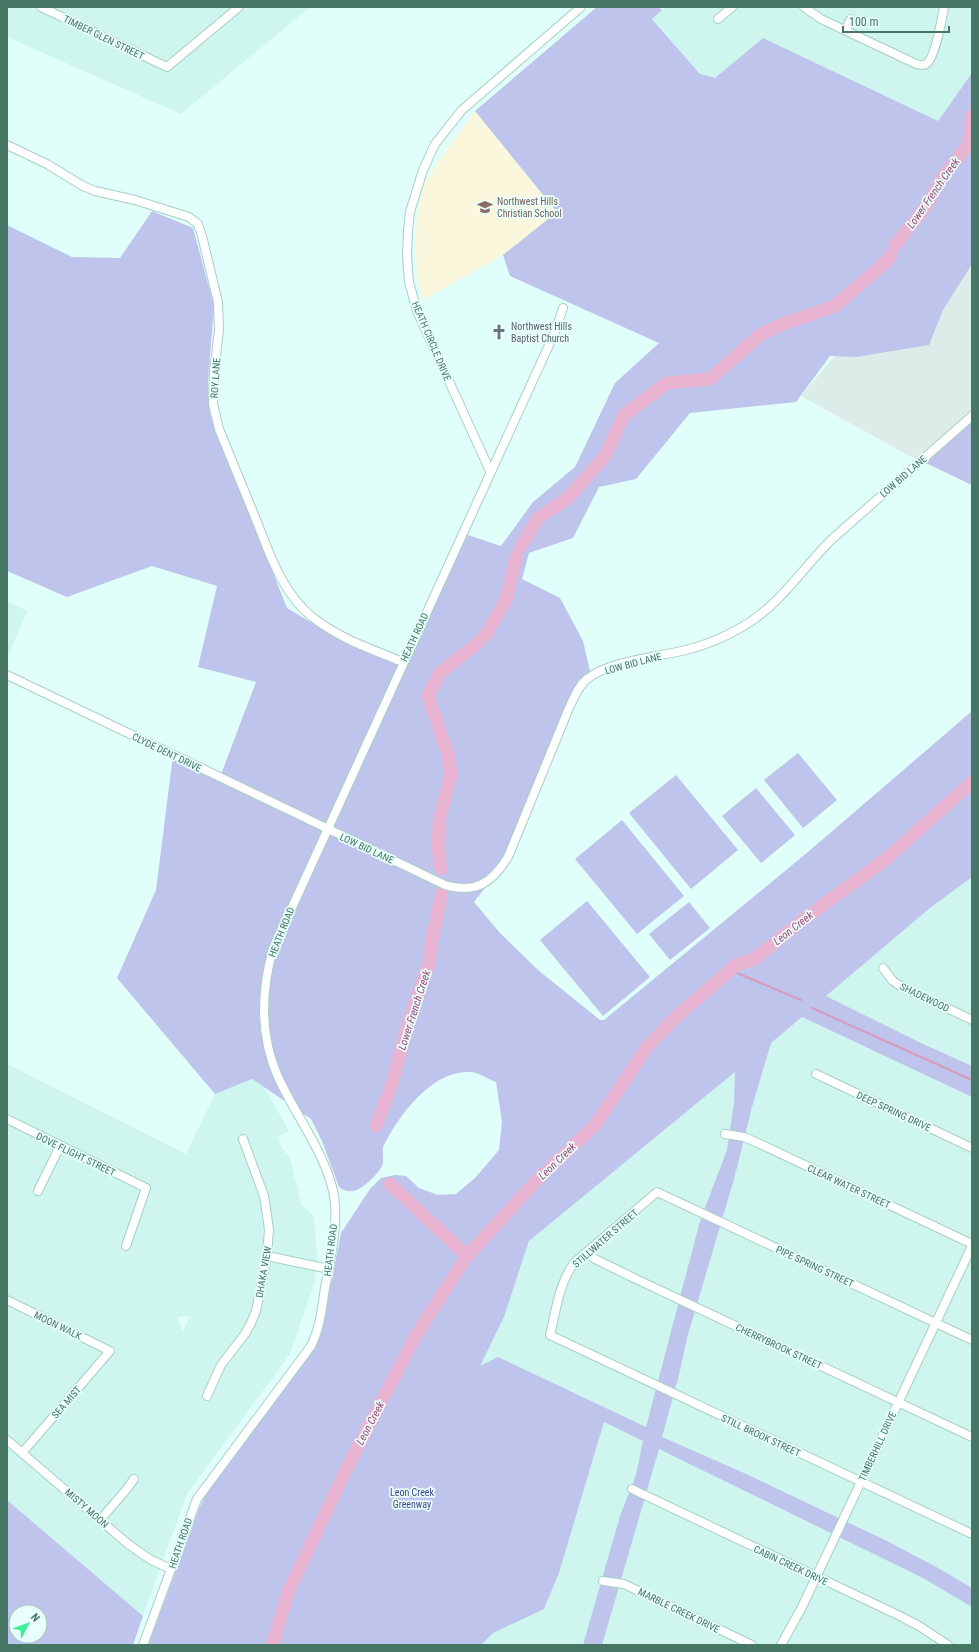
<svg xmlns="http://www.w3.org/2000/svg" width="979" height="1652" font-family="'Roboto Condensed',sans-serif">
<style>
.residential{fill:#cef6ee;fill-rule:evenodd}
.industrial{fill:#dcece8}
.education{fill:#faf7dd}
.green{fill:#bec4ec;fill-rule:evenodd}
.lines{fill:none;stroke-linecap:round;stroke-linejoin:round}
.stream{stroke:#da99bf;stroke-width:2}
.river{stroke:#e8b4d2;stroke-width:13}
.minor-casing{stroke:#a7cfc3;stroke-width:10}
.minor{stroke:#fff;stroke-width:8}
.labels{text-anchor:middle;stroke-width:3.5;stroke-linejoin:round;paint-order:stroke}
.street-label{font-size:10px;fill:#467664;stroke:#e8fffc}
.education-label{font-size:10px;fill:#785e54;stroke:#e8fffc;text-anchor:start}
.worship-label{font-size:10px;fill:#5b616d;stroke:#e8fffc;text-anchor:start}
.park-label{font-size:10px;fill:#424489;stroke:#e8fffc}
.water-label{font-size:11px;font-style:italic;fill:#a14679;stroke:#e8fffc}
</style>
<rect width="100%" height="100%" fill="#e0fefa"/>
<!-- residential -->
<g class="residential">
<path d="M7 7H310L181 114 7 37Z"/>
<path d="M666 7H972V76L946 125 763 38 715 79 700 74 652 18Z"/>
<path d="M7 601 27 611 7 658Z"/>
<path d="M972 877V1066L919 1042 826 996 930 908Z"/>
<path d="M802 1017 972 1097V1645H481L493 1633 544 1608 559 1573 604 1422 479 1366 504 1317 529 1241Z"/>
<path d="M7 1064 186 1154 215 1094 252 1079 264 1087 289 1131 278 1137 281 1146 290 1158 301 1204 314 1216 317 1256 315 1281 290 1354 187 1494 143 1616 7 1500ZM190 1316 183 1331 182 1330 177 1317Z"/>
</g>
<!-- industrial -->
<path class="industrial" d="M972 194V485L904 453 801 396Z"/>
<!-- education -->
<path class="education" d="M475 111 557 213 503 255 423 300 417 275 415 240 418 210 425 182 439 160Z"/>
<!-- green -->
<g class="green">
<path d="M597 7H658L662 10 652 19 700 74 715 78 763 38 938 121 972 73V264L943 310 929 345 856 357 830 356 796 402 690 413 636 479 599 487 573 538 529 553 522 579 560 598 583 641 591 676 585 680 502 866 474 902 500 933 538 970 600 1020H604L808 852 972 711V877L930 908 826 996 919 1042 972 1066V1097L802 1017 771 1043 752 1107 734 1179 687 1338 680 1371 662 1437 744 1473 887 1541 940 1569 972 1588V1607L923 1578 659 1449 602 1645H583L620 1516 636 1475 643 1441 604 1422 559 1573 544 1609 493 1633 481 1645H148L200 1506 208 1491 309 1354 319 1339 323 1324 341 1233 370 1189 381 1178 395 1175 406 1176 419 1188 438 1195 456 1194 475 1178 499 1150 502 1122 496 1082C488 1079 478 1072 470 1072 432 1070 399 1115 384 1145 381 1151 385 1160 382 1166 379 1173 362 1190 353 1191 347 1192 344 1190 339 1187L322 1141 311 1119 252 1079 215 1094 117 978 156 890 173 755 220 777 256 682 198 667 217 586 152 566 67 597 7 571V225L72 257 120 258 152 211 193 228 214 306 208 381 210 415 287 608 317 626 403 662 462 533 501 546 533 502 575 467 615 383 659 343 510 276 503 255 557 212 475 111ZM735 1072 734 1103 727 1150 700 1221 646 1427 498 1357 480 1366 504 1317 529 1241Z"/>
<path d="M972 421V485L924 462Z"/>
<path d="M798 753 837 800 803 828 764 780Z"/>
<path d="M676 775 738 850 691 889 629 813Z"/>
<path d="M756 788 795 835 761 863 722 816Z"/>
<path d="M622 820 684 896 637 934 575 859Z"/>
<path d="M587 901 650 977 603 1016 540 940Z"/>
<path d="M689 902 710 928 670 960 649 934Z"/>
<path d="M7 1500 143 1616 133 1645H7ZM16 1612H40V1636H16Z"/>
</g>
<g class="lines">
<!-- stream -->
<g class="stream">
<path d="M730 970 801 1000"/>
<path d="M812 1008 972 1080"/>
</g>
<!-- river -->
<g class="river">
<path d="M895 245 924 209 943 176 968 145 972 116"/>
<path d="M520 548 538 518 567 499 605 456 624 415 667 383 710 379 760 335 780 325 835 306 887 261 891 255"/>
<path d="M441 869 438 849 439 821 451 774 448 754 428 696 439 674 480 641 488 631 506 600 516 557"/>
<path d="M376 1126 392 1084 406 1030 429 963 432 939 442 892"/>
<path d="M390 1184 467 1256"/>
<path d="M272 1645 289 1590 349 1464 416 1335 467 1256 537 1180 596 1124 647 1047 677 1016 736 965 754 959 804 919 886 859 972 782"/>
</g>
<!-- minor casing -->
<g class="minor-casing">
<g id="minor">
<path d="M41 7 167 67 239 7"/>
<path d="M804 7 821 19 914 63C918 65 922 66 926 64 935 59 942 18 944 7"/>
<path d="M718 19 732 7"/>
<path d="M845 30 851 19"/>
<path d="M7 145 47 164 83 186 95 191 135 200 189 217 198 224 202 236 218 302 219 330 214 372 213 404 219 429C231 458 243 487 255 517 269 552 281 591 311 616 338 638 371 649 403 662"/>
<path d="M490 471 417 311 409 282 407 256 408 231 410 212 423 170 435 144 462 110 581 7"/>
<path d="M7 675 445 885C475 894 492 883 508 857L569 708C574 698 578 686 587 679 609 661 657 657 686 650 706 645 725 637 742 627 779 606 802 569 831 540L972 416"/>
<path d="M883 968 892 980 897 984 972 1020"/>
<path d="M816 1074 972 1148"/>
<path d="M7 1119 146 1188 126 1246"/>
<path d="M725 1134 744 1137 760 1144 972 1244"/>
<path d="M38 1191 60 1146"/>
<path d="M587 1252 595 1259 638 1280 972 1437"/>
<path d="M267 1256 329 1269"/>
<path d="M7 1300 110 1351 22 1453"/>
<path d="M972 1340 657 1192 575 1262C559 1282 556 1311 550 1335L972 1534"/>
<path d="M207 1396 221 1365 245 1334 251 1323 256 1311 267 1256 269 1229 264 1196 243 1139"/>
<path d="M7 1440 128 1544 151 1560 171 1569"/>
<path d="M632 1489 900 1616 919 1626 948 1645"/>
<path d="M100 1520 126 1490 134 1479"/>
<path d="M603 1581 624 1584 752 1645"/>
<path d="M143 1645 197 1499 311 1346C320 1328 322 1308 325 1288 331 1253 342 1214 330 1180 318 1143 294 1112 278 1077 260 1036 261 991 273 949L555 332 563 308"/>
<path d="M781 1645 802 1607 972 1246"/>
</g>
</g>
<!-- minor -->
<use href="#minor" class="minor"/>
</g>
<!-- icons -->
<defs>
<g id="school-bare" transform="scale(1.2)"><path d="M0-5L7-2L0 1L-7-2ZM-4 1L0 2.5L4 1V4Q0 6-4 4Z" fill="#8d6e63" stroke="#e8fffc" stroke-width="2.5" paint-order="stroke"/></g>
<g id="church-bare" transform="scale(1.2)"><path d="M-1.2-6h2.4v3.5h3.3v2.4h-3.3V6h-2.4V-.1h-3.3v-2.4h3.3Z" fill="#6b7280" stroke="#e8fffc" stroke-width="2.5" paint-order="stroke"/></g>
</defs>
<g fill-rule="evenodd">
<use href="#school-bare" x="485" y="207"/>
<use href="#church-bare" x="499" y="332"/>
</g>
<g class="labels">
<!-- street labels -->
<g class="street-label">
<text transform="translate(104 37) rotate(26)" y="4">TIMBER GLEN STREET</text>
<text transform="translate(432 341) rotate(67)" y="4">HEATH CIRCLE DRIVE</text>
<text transform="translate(215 378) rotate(-86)" y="4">ROY LANE</text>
<text transform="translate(903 476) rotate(-41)" y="4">LOW BID LANE</text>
<text transform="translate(414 637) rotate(-65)" y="4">HEATH ROAD</text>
<text transform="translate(633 663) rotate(-15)" y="4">LOW BID LANE</text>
<text transform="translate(167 752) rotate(26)" y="4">CLYDE DENT DRIVE</text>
<text transform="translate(367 848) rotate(25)" y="4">LOW BID LANE</text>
<text transform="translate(281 932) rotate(-68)" y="4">HEATH ROAD</text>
<text transform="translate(925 997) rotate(26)" y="4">SHADEWOOD</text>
<text transform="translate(894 1111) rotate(25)" y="4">DEEP SPRING DRIVE</text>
<text transform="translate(76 1154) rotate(26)" y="4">DOVE FLIGHT STREET</text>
<text transform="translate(849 1186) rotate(25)" y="4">CLEAR WATER STREET</text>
<text transform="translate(605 1238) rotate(-41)" y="4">STILLWATER STREET</text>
<text transform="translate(330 1250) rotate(-83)" y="4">HEATH ROAD</text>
<text transform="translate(815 1266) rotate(25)" y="4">PIPE SPRING STREET</text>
<text transform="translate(263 1272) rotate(-80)" y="4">DHAKA VIEW</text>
<text transform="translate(58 1325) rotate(26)" y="4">MOON WALK</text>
<text transform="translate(779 1346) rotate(25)" y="4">CHERRYBROOK STREET</text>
<text transform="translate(66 1402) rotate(-49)" y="4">SEA MIST</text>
<text transform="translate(761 1435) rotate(25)" y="4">STILL BROOK STREET</text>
<text transform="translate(877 1446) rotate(-65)" y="4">TIMBERHILL DRIVE</text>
<text transform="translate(87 1508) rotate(41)" y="4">MISTY MOON</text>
<text transform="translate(180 1543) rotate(-71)" y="4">HEATH ROAD</text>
<text transform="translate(791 1565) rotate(25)" y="4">CABIN CREEK DRIVE</text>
<text transform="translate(679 1610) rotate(26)" y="4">MARBLE CREEK DRIVE</text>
</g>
<!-- education labels -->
<g class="education-label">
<text x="497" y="205">Northwest Hills<tspan x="497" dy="12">Christian School</tspan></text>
</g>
<!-- worship labels -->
<g class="worship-label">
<text x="511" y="330">Northwest Hills<tspan x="511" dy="12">Baptist Church</tspan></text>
</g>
<!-- park labels -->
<g class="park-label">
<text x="412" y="1496">Leon Creek<tspan x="412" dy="12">Greenway</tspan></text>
</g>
<!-- water labels -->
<g class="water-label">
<text transform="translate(933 193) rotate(-55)" y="4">Lower French Creek</text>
<text transform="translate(793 928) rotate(-38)" y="4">Leon Creek</text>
<text transform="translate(414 1010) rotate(-72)" y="4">Lower French Creek</text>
<text transform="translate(557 1161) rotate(-44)" y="4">Leon Creek</text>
<text transform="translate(370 1423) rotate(-62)" y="4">Leon Creek</text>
</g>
</g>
<!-- border -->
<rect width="979" height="1652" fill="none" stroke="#467664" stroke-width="16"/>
<!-- north arrow -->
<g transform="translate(28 1624) rotate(49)"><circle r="19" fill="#e8fffc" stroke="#a7c8bf"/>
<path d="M0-3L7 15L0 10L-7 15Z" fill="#3df095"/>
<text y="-6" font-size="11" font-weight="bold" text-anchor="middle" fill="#467664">N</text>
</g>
<!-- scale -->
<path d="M843 26v6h106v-6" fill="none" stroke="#467664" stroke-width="2"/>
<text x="849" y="26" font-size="12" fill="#467664" stroke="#e8fffc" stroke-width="3" paint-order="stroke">100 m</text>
</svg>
